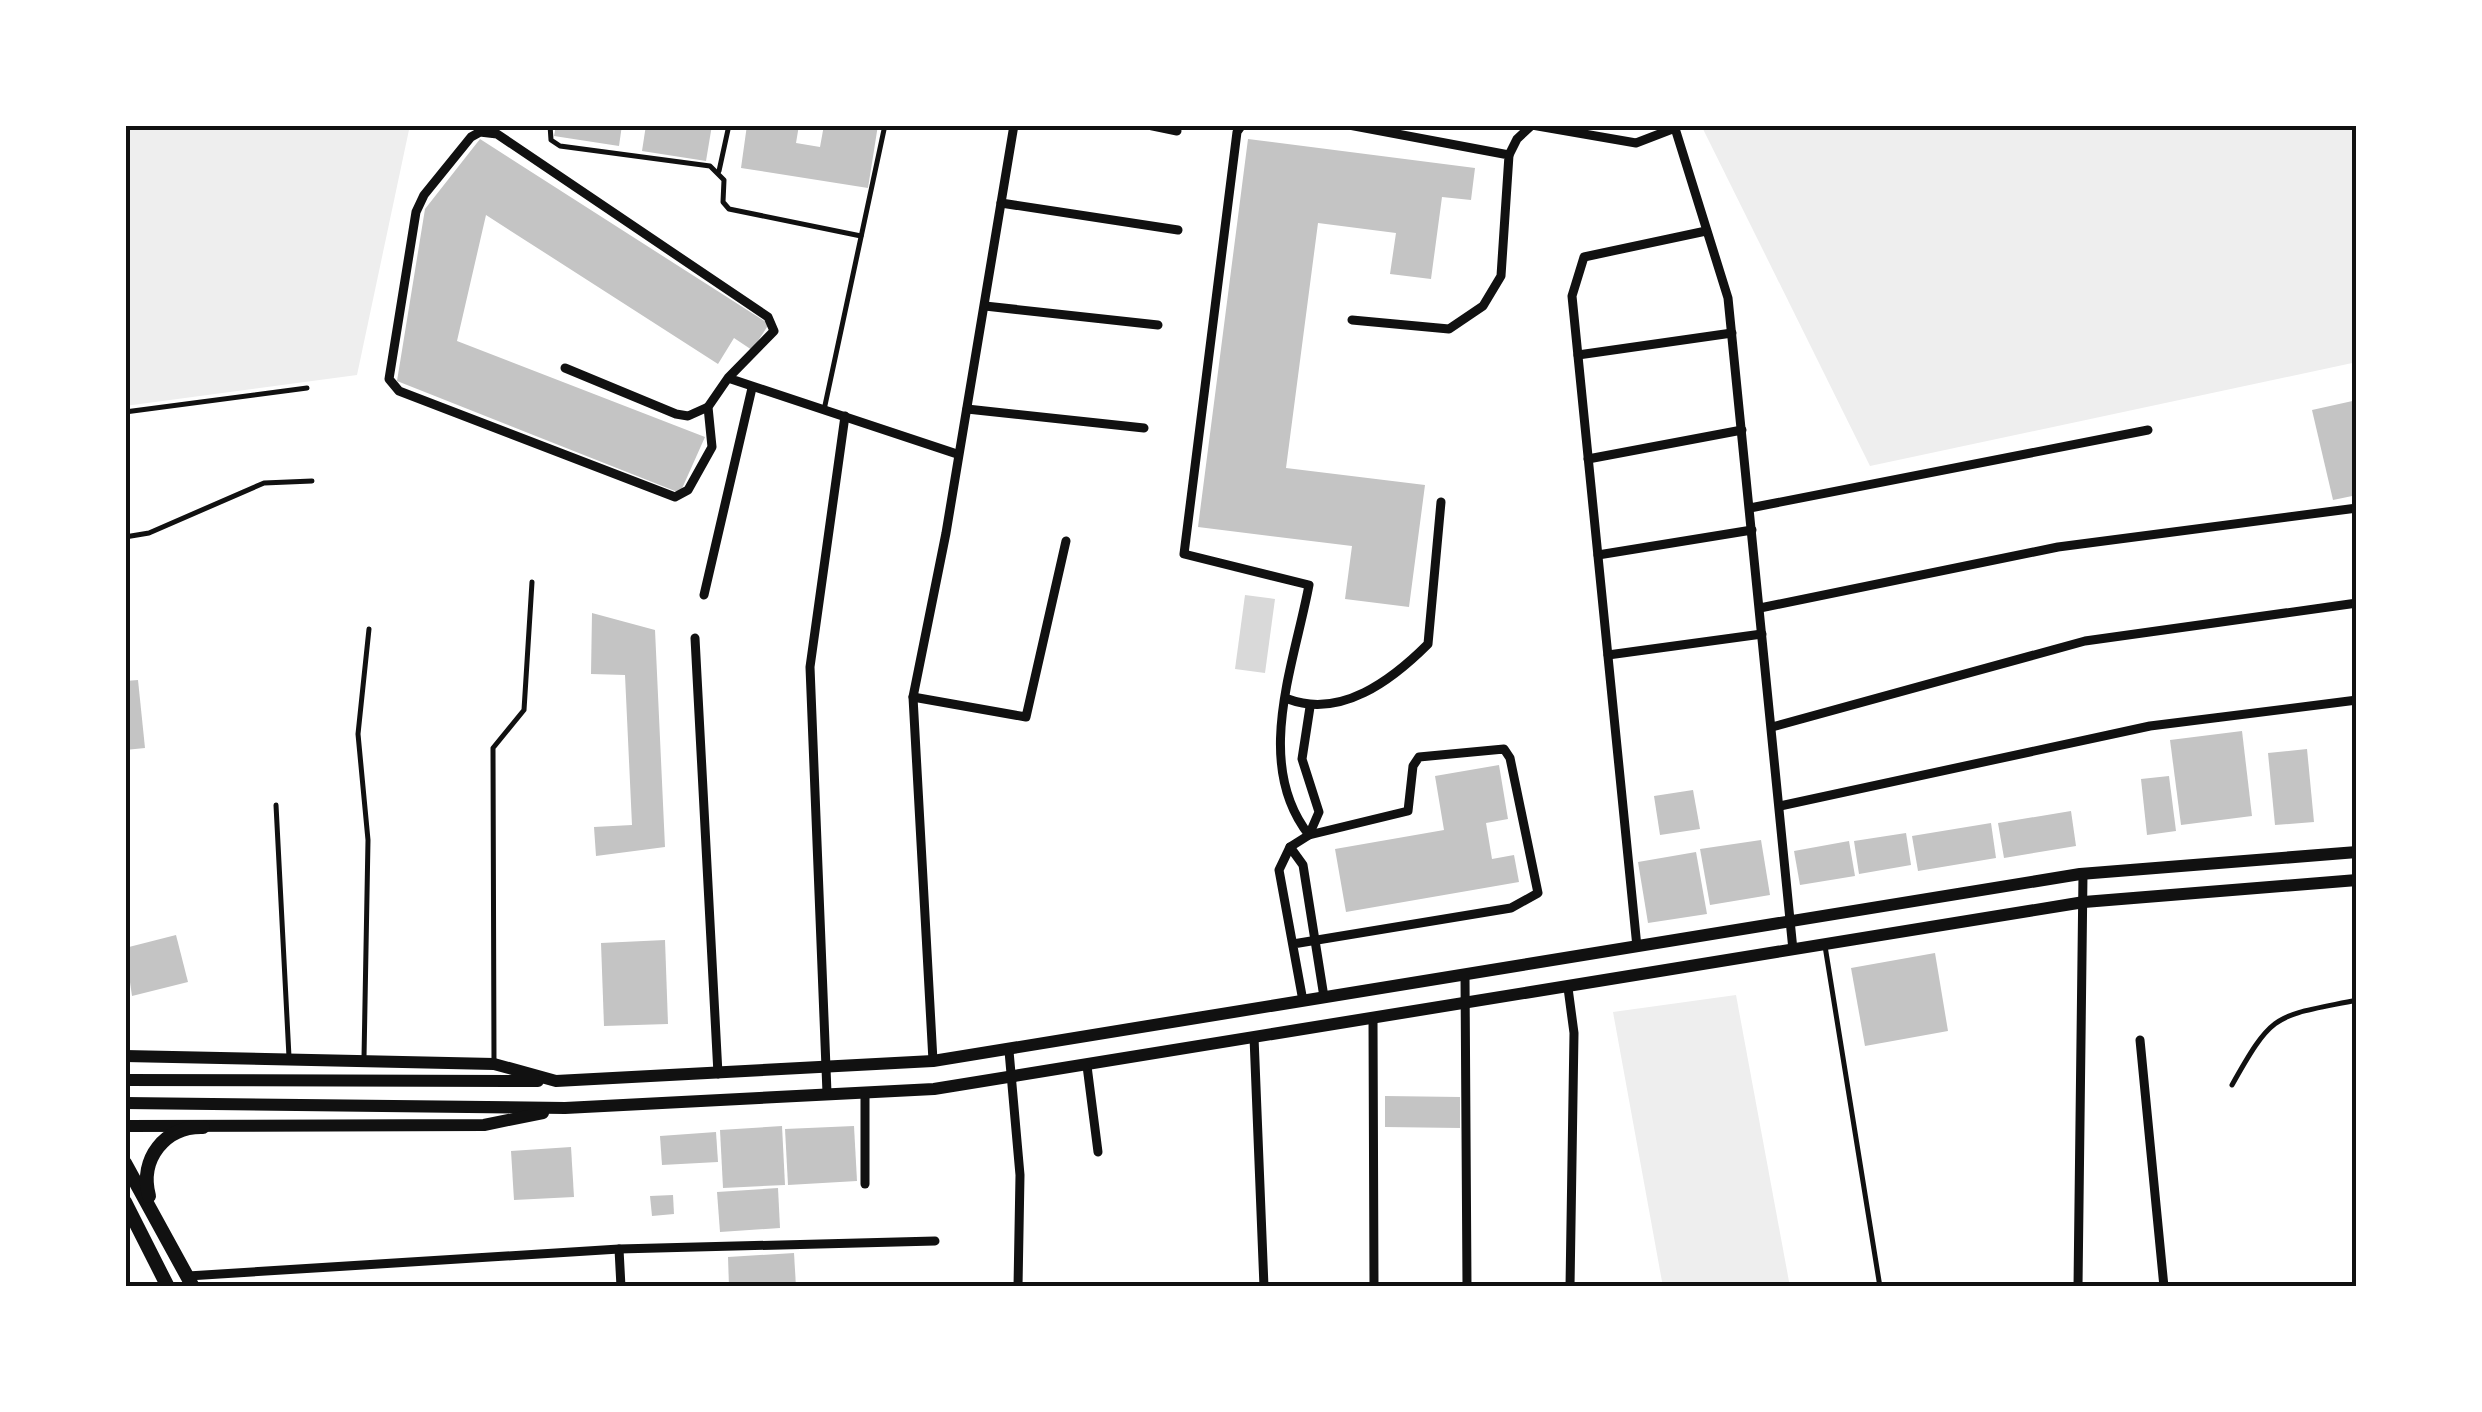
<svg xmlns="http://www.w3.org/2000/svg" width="2482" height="1412" font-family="Signika,sans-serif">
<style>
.green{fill:#eee}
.water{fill:#d9d9d9}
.building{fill:#c4c4c4}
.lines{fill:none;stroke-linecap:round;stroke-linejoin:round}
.service{stroke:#111;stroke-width:5}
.minor{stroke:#111;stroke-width:9}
.secondary{stroke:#111;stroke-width:12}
.primary{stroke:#111;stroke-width:14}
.neatline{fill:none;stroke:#111;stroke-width:4}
</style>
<rect width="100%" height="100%" fill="#fff"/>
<!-- green -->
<g class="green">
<path d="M129 125H410L357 375 125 406Z"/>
<path d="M1701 125H2350L2357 150V362L1870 466Z"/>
<path d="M1736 995 1790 1287H1663L1613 1012Z"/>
</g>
<!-- water -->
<path class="water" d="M1245 595 1275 599 1265 673 1235 669Z"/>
<!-- building -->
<g class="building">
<path d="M556 125H622L619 146 554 136Z"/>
<path d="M646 125H712L706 161 642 151Z"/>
<path d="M747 125H799L796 143 820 147 824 125H878L868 188 741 168Z"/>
<path d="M480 139 769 324 752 350 734 338 718 364 486 215 457 341 705 437 680 493 397 381 425 209Z"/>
<path d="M1248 139 1475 168 1471 200 1442 197 1431 279 1390 274 1396 233 1318 223 1286 468 1425 485 1409 607 1345 599 1352 546 1198 527Z"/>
<path d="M2357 400V495L2333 500 2312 410Z"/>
<path d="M592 613 655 630 665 847 596 856 594 827 632 825 625 675 591 674Z"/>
<path d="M138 680 145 748 125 750V681Z"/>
<path d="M2242 731 2252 816 2181 825 2170 740Z"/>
<path d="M2307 749 2314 822 2275 825 2268 753Z"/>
<path d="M1499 765 1508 819 1486 823 1492 859 1514 855 1519 882 1346 912 1335 849 1444 830 1435 776Z"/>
<path d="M2169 776 2176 831 2147 835 2141 779Z"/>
<path d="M1693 790 1700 829 1660 835 1654 796Z"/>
<path d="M2071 811 2076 846 2004 858 1998 823Z"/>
<path d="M1991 823 1996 858 1918 871 1912 836Z"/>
<path d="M1906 833 1911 865 1859 874 1854 841Z"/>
<path d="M1761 840 1770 895 1710 905 1700 849Z"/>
<path d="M1849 841 1855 876 1800 885 1794 851Z"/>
<path d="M1696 852 1707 914 1648 923 1638 862Z"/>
<path d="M176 935 188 982 132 996 125 948Z"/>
<path d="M665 940 668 1024 604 1026 601 943Z"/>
<path d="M1935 953 1948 1031 1865 1046 1851 968Z"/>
<path d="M1385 1096 1460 1097V1128L1385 1127Z"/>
<path d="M782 1126 785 1185 723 1188 720 1130Z"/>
<path d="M854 1126 857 1181 788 1185 785 1129Z"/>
<path d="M716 1132 718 1162 662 1165 660 1136Z"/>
<path d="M571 1147 574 1197 514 1200 511 1151Z"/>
<path d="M778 1188 780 1228 720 1232 717 1192Z"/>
<path d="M673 1195 674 1214 652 1216 650 1196Z"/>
<path d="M794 1253 796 1287H729L728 1257Z"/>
</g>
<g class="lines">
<!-- service -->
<g class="service">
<path d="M550 125 551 140 560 146 710 166 724 180 723 202 729 209 861 236"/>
<path d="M719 171 729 125"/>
<path d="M824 410 885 125"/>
<path d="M125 412 307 388"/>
<path d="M125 537 149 533 264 483 312 481"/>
<path d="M276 805 289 1057"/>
<path d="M1825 946 1880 1287"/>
<path d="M364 1058 368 840 358 734 369 629"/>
<path d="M494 1062 493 748 524 710 532 582"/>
<path d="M2232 1085C2274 1010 2275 1017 2357 1000"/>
</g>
<!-- minor -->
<g class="minor">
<path d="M1148 125 1177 131"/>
<path d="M1242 125 1237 132 1184 554 1309 585C1294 665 1253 764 1309 835L1319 812 1302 759 1310 707"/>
<path d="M1349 125 1509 155 1501 276 1483 306 1449 329 1352 320"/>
<path d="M1674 125 1728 298 1793 950"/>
<path d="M1509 155 1517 139 1532 125 1636 143 1675 128"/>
<path d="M1001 203 1178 230"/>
<path d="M985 306 1158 325"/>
<path d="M1578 355 1732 333"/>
<path d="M565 368 676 414 688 416 708 407"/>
<path d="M728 378 774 331 768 317 497 134 480 132 471 137 424 195 416 212 389 379 399 391 675 497 688 490 712 447 708 407 728 378 957 454"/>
<path d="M967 409 1144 428"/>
<path d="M1588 459 1742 430"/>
<path d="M1750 508 2148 430"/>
<path d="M1598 555 1752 530"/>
<path d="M704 595 752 388"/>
<path d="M1760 608 2058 547 2357 508"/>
<path d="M695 638 718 1074"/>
<path d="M1608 655 1762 634"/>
<path d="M913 697 1026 717 1066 541"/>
<path d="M1288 699C1341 719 1392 680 1428 644L1441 502"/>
<path d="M1772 727 2085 641 2357 603"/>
<path d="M1780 806 2150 726 2357 700"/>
<path d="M1290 847 1303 865 1324 997"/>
<path d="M1293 944 1511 908 1538 893 1510 758 1504 749 1419 757 1413 766 1408 811 1309 835 1290 847 1279 870 1303 1001"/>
<path d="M1637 947 1572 296 1584 257 1706 231"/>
<path d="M1465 975 1467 1287"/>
<path d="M1568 988 1574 1033 1570 1287"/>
<path d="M1373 1018 1374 1287"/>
<path d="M1254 1037 1264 1287"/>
<path d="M2140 1040 2164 1287"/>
<path d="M1009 1051 1020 1175 1018 1287"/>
<path d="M933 1061 913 697 946 533 1014 125"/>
<path d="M1087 1066 1098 1152"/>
<path d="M865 1092V1184"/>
<path d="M827 1093 810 667 845 416"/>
<path d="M619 1249 621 1287"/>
<path d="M188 1276 619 1249 935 1241"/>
<path d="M2078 1287 2083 874"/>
</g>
<!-- secondary -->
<g class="secondary">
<path d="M125 1056 494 1064 556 1081 933 1061 2080 874 2357 852"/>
<path d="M125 1080 538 1081"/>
<path d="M125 1103 565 1108 934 1089 2084 902 2357 880"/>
<path d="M125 1126 484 1125 543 1113"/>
</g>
<!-- primary -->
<g class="primary">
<path d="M125 1163 193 1287"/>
<path d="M149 1196C139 1159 165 1126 203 1127"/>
<path d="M125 1202 168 1287"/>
</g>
</g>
<!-- border -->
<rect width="2482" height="1412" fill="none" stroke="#ffffff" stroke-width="255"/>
<rect x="128" y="128" width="2226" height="1156" class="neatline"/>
</svg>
